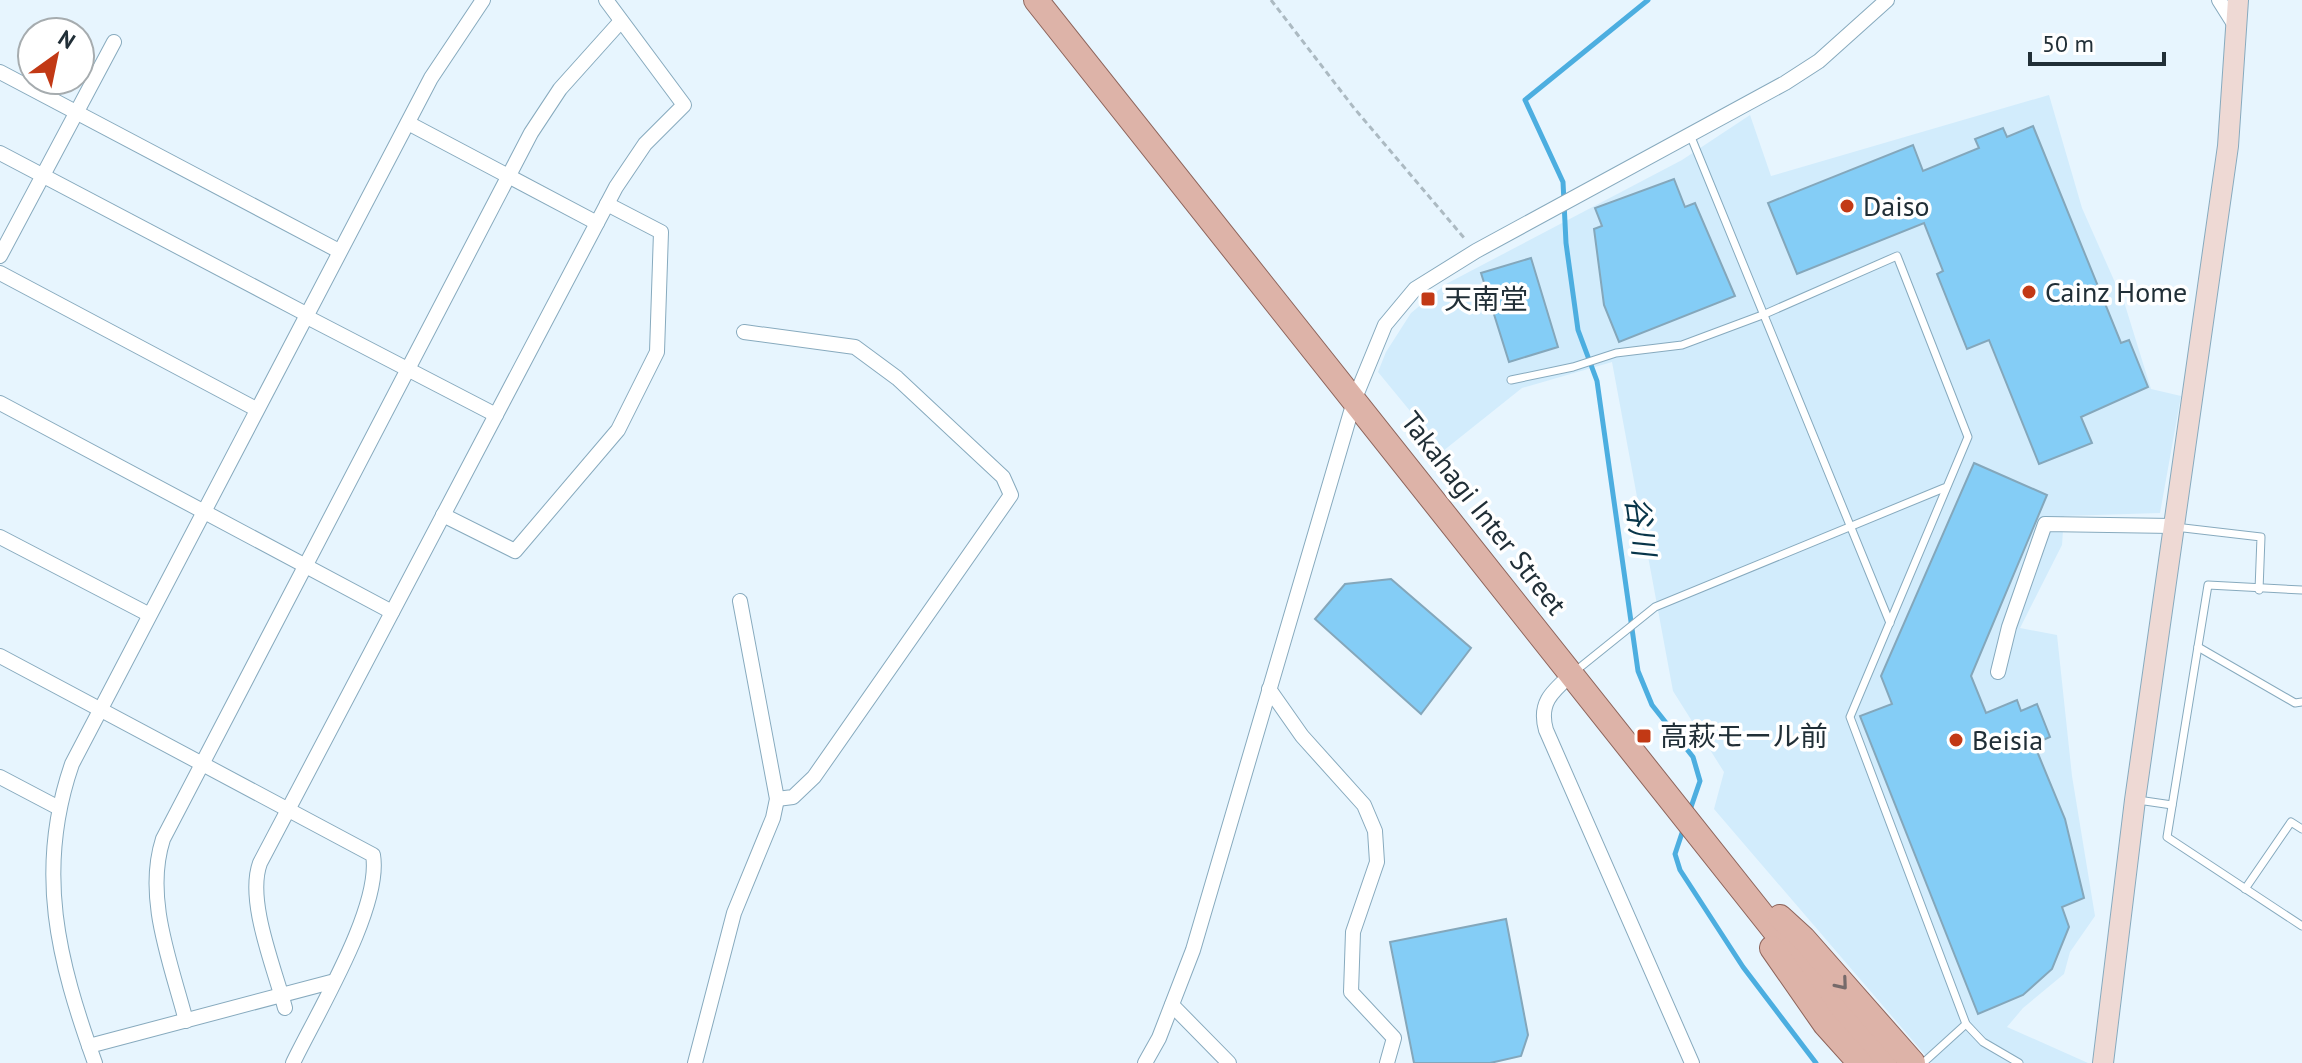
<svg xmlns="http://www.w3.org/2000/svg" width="2302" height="1063" font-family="'PT Sans','Noto Sans JP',sans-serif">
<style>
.built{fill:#d2ecfc}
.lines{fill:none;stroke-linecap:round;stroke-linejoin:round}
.stream{stroke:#4caee0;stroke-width:5}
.building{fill:#84cdf6;stroke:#84a7bb;stroke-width:2}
.lane-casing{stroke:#87aabe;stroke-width:9}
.street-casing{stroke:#87aabe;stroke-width:16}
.secondary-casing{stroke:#87aabe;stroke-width:22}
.primary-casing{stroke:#8d645b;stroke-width:26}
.path{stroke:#acbac2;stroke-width:3;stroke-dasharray:6 4;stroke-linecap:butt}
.lane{stroke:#fff;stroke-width:7}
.street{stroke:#fff;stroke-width:14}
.secondary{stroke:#eed9d4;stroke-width:20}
.primary{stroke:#ddb3a8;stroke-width:24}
.oneway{stroke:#766a6a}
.poi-dot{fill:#c23915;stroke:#fff;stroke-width:3}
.labels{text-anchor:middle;stroke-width:7;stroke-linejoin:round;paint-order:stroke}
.poi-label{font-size:28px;fill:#212f37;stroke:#fff;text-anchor:start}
.street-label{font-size:28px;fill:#212f37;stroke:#fff}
.water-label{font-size:30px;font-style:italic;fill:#083549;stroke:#fff}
</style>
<rect width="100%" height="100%" fill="#e7f5fe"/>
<!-- built -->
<path class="built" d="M2049 95 2082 208 2125 305 2151 389 2181 396 2160 513 2064 516 2062 545 2020 628 2057 635 2072 776 2095 916 2070 952 2064 974 2023 1008 2007 1027 2088 1063H1932L1714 809 1724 772 1673 691 1612 362 1522 388 1443 451 1378 372 1386 352 1411 313 1446 284 1682 160 1750 115 1771 176Z"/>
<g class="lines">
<!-- stream -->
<g class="stream">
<path d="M1648 0 1525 100 1563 182 1566 243 1578 330 1597 381 1638 671 1652 705 1693 757 1700 781 1690 810"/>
<path d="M1684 827 1675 854 1680 870 1743 967 1816 1063"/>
</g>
</g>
<!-- building -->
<g class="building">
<path d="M2033 126 2121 343 2129 340 2148 387 2081 417 2092 443 2039 464 1989 340 1967 349 1937 274 1943 271 1924 223 1797 274 1768 203 1913 145 1923 171 1979 148 1975 139 2003 128 2007 137Z"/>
<path d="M1674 179 1685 207 1695 203 1735 296 1619 342 1604 305 1594 229 1602 226 1595 208Z"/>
<path d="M1531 258 1558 347 1509 362 1481 273Z"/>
<path d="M1974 463 2047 495 1971 676 1986 713 2017 700 2021 711 2037 704 2050 737 2034 744 2065 819 2084 898 2062 907 2069 927 2052 969 2023 995 1978 1014 1860 716 1892 704 1881 676Z"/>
<path d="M1391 579 1471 648 1421 714 1315 619 1345 584Z"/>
<path d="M1506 919 1528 1035 1521 1056 1490 1063H1414L1390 942Z"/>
</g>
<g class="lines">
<!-- lane casing -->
<g class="lane-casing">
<g id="lane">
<path d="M1691 137 1890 623"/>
<path d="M1511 380 1573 367 1616 353 1682 345 1765 314 1897 256 1968 437 1850 717 1966 1024 1983 1042 2019 1063"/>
<path d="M2175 527 2261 537 2259 590"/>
<path d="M2302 590 2208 585 2167 837 2302 926"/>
<path d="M2198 647 2295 703 2302 702"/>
<path d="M1573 673 1655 607 1944 488"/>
<path d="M2138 800 2172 805"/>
<path d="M2245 889 2291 822 2302 829"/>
<path d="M1923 1063 1966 1024"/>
</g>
</g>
<!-- street casing -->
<g class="street-casing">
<g id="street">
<path d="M2219 0 2236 27"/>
<path d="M0 72 339 251"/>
<path d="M408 123 597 223"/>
<path d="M0 153 306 314"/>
<path d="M0 256 114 42"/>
<path d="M0 273 256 409"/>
<path d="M305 316 496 415"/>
<path d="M744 332 855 347 897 378 1003 477 1011 495 814 777 793 797 777 799"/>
<path d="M0 403 392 612"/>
<path d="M443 515 515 551 618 430 657 352 661 232 607 204"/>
<path d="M0 537 148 614"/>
<path d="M0 656 373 855C382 907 317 1013 293 1063"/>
<path d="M1998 672 2009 627 2045 524 2172 526"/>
<path d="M1573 673C1553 691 1538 702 1546 730L1692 1063"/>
<path d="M1269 689 1302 736 1364 805 1375 831 1377 862 1353 932 1351 992 1394 1038 1387 1063"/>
<path d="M0 777 57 807"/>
<path d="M1172 1005 1229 1063"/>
<path d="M285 1008C275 969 246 901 260 863L616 187 645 144 684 105 606 0"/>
<path d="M186 1021C171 963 144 898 163 839L531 133 560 89 621 21"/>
<path d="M89 1046 331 982"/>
<path d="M95 1063C58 960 35 871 72 764L431 78 483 0"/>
<path d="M695 1063 734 913 773 818 777 799 740 601"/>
<path d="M1145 1063 1159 1038 1193 950 1355 398 1385 325 1415 289 1476 251 1785 83 1819 61 1887 0"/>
</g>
</g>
<!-- secondary casing -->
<g class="secondary-casing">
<path id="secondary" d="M2103 1063 2135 800 2228 146 2238 0"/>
</g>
<!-- primary casing -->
<g class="primary-casing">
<g id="primary">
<path d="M1036 0 1840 1013 1885 1063"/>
<path d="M1780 917 1803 938 1913 1063"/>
<path d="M1772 948 1825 1024 1860 1063"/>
</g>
</g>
<!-- path -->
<path class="path" d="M1271 0 1354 108 1465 239"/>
<!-- lane -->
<use href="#lane" class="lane"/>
<!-- street -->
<use href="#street" class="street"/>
<!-- secondary -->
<use href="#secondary" class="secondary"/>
<!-- primary -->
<use href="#primary" class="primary"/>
</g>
<!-- one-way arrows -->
<defs><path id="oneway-chevron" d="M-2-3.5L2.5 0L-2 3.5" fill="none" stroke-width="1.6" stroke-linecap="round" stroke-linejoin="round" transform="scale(2)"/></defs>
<use class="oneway" href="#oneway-chevron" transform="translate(1842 984) rotate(50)"/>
<!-- markers -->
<g class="poi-dot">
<circle cx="1847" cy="206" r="8"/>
<circle cx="2029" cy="292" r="8"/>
<rect x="1420" y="291" width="16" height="16" rx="4"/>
<rect x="1636" y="728" width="16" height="16" rx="4"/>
<circle cx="1956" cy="740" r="8"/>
</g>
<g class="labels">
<!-- poi labels -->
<g class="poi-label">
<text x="1863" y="216">Daiso</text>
<text x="2045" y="302">Cainz Home</text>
<text x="1444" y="309">天南堂</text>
<text x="1660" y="746">高萩モール前</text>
<text x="1972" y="750">Beisia</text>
</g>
<!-- street labels -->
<g class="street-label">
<text transform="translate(1484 513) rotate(52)" y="10">Takahagi Inter Street</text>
</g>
<!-- water labels -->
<g class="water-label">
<text transform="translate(1640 526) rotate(82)" y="10">谷川</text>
</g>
</g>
<!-- north arrow -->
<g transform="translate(56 56) rotate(33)"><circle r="38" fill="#ffffff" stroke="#a6acaf" stroke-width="2"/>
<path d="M0-6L14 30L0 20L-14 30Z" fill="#c23915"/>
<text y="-12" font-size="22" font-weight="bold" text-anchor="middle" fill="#212f37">N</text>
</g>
<!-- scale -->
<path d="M2030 52v12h134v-12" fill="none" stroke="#212f37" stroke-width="4"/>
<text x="2042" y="52" font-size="24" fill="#212f37" stroke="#ffffff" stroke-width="6" paint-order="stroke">50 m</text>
</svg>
